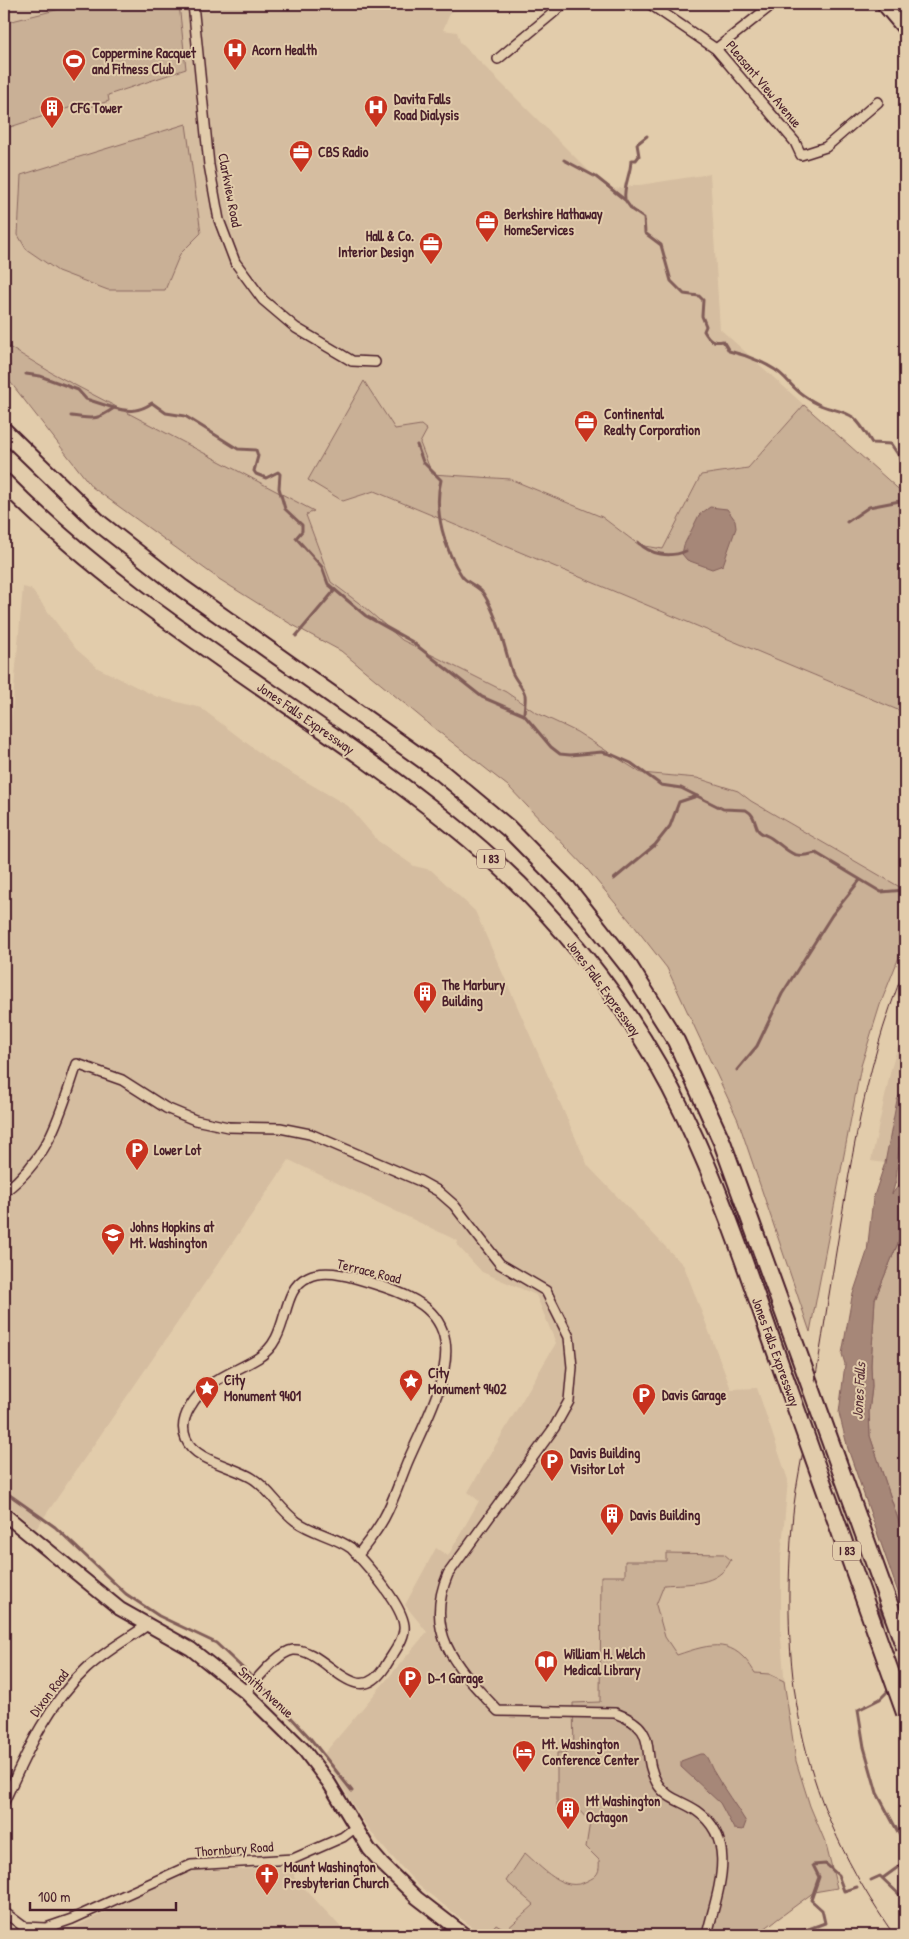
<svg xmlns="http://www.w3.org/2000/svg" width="909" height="1939" font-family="'Patrick Hand',sans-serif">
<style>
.built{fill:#d5bda0}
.green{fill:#c9b096;stroke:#8a6860}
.water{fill:#a68778;stroke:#815d59}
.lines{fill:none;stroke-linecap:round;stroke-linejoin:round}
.stream{stroke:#815d59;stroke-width:3}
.street-casing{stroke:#4a1f2b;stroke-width:12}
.secondary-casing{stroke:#4a1f2b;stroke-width:16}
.highway-casing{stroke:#4a1f2b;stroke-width:20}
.street{stroke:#e2ccab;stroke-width:9}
.secondary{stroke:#e2ccab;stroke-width:12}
.highway{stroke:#e2ccab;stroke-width:16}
.tram{stroke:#4a1f2b;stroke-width:1}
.highway-bridge-casing{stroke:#4a1f2b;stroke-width:20;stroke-linecap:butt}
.highway-bridge{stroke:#e2ccab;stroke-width:16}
.labels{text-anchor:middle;stroke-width:4;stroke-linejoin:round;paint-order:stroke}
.shield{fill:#e2ccab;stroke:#785351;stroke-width:1}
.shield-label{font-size:12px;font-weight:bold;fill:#4a1f2b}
.poi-label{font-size:14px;font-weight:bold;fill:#4a1f2b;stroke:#e2ccab;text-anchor:start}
.street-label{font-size:14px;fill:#4a1f2b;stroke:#e2ccab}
.water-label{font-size:15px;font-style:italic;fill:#5c343a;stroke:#e2ccab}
</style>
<rect width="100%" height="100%" fill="#e2ccab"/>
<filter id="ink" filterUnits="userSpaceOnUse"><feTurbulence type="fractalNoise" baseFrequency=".02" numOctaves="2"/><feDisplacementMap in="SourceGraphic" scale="10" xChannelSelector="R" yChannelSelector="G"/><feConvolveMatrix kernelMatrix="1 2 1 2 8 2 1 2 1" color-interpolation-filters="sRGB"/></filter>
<g filter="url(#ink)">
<!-- built -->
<g class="built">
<path d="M4 4H80L4 23Z"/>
<path d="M179 4H454L443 30 457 32 460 42 608 190 710 174 720 329 804 405 748 468 701 475 663 549 639 545 602 517 510 479 432 474 420 443 421 425 395 430 343 501 374 491 905 713V890L751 801 738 791 697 778 642 773 577 732 535 712 506 692 402 640 363 606 331 582 306 514 314 512 52 373 4 344V129L79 105 81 110 109 101 107 95 185 69Z"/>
<path d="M23 587 31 589 76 649 98 668 155 696 201 708 269 760 348 806 378 841 414 866 431 870 475 911 588 1166 684 1266 731 1389 757 1388 788 1480 781 1558V1638L786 1699 791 1737 796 1761 810 1806 826 1844 837 1888 814 1892 756 1935H482L418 1885 384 1848 365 1824 323 1755 427 1632 405 1605 436 1548 448 1556 479 1501 468 1492 556 1343 536 1295 482 1272 457 1245 458 1241 289 1160 36 1529 4 1502V803Z"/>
<path d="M905 1024V1087L897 1100 885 1163 871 1161 891 1069Z"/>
<path d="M296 1864 294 1877 348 1935H4V1921L18 1931 30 1934 46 1935 69 1930 188 1871 280 1868Z"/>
</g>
<!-- green -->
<g class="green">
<path d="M80 4H179L186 69 108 95 109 101 80 110 78 105 4 129V23Z"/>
<path d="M186 124 201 233 180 254 165 290H108L58 271 26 249 18 235 21 175Z"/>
<path d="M4 344 52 373 314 511 306 515 331 582 363 606 402 640 506 692 535 712 577 732 641 773 697 778 738 791 751 801 905 890V942L880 1005 861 1066 810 1332 738 1120 667 968 635 927 587 869 508 786 434 728 341 651 289 623 219 579 92 487 4 374Z"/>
<path d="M364 381 395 429 421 425 427 430 420 443 432 474 510 479 602 517 639 545 663 549 701 475 748 468 804 405 905 495V713L374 491 343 501 308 480Z"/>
<path d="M903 1231 905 1271V1540L870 1436 869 1412 872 1387 871 1365 875 1299Z"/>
<path d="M666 1553 724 1554 731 1560C718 1587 689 1583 664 1585L656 1605 665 1637 677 1655C712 1643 734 1637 755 1673L769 1674 784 1681 796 1761 810 1806 826 1844 837 1888 814 1892 756 1935H487L496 1924 506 1930 534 1905 506 1881 525 1853C541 1867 564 1894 587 1881 598 1876 600 1872 599 1860L586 1847 590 1822 578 1809 557 1808V1753L574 1752 573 1703 600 1702 601 1576H625V1561H666Z"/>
</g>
<!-- water -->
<g class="water">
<path d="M710 507 727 509 735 520 736 528 723 565 712 569 687 560 682 554 684 545 699 515Z"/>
<path d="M905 1087V1133L899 1148 896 1181 892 1194 905 1177V1226L875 1299 871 1365 872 1387 869 1412 870 1436 905 1540V1612L848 1449 839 1413 845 1364 842 1354 852 1297 867 1252 873 1199 885 1163 897 1100Z"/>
<path d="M700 1754C701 1754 703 1754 704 1754 708 1757 711 1768 714 1772 724 1790 736 1805 746 1822L743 1830 734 1829 720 1803 681 1767V1761Z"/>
</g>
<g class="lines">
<!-- stream -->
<g class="stream">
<path d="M564 160 596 177 625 200 632 210 644 218 645 233 661 245 671 281 684 294 699 296 703 300 702 316 706 326 704 331C709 340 713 343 723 341L729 351C746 355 773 365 785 378 796 390 802 396 818 404 829 410 843 409 854 418 862 425 866 434 872 443L891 444 905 465"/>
<path d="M625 199C623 186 631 174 631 160H636L639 156 637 144 647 136"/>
<path d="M26 374 40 376 78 390 86 399 114 408"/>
<path d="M71 416C92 418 94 422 114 408 128 412 139 412 152 403L166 413 185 416 238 449 256 450 258 456 254 471 256 474 266 478 278 472 280 474 279 488 285 509 302 525V531L296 538 322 567 328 584 366 616 411 641 482 697 524 715 551 747 560 754 570 755 602 752 613 755 631 763 661 785 681 788 723 809 746 810C755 815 754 822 758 830 761 834 766 835 771 838 790 851 791 860 816 853L881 892 905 890"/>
<path d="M417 445 423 462 441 480C433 510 445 551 462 576 467 583 478 586 483 593 498 616 504 646 512 672 515 680 523 687 525 695 526 701 524 708 524 714"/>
<path d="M847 522 869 507 905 500"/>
<path d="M638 542C650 555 670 558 686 551"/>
<path d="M296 636 335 590"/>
<path d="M614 879 655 845 670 826 679 802 697 796"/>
<path d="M737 1070 757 1046 782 994 832 915 860 880"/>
<path d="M4 1491 55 1527 126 1594 159 1616 216 1643 265 1689 310 1738 352 1791"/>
<path d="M878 1596 884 1632"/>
<path d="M887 1685 888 1691 880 1699 858 1710 864 1747 877 1793 905 1845"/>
<path d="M883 1878 905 1862"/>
<path d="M871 1880 880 1876 905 1900"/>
<path d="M792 1935 825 1923 822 1910 811 1900 819 1877 813 1865 826 1864 838 1875 844 1891 857 1887"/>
</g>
<!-- street casing -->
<g class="street-casing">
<g id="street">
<path d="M193 4 209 165 219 220 235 262 263 300 296 328 352 361 375 362"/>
<path d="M650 4 716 49 795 142 801 155 826 147 878 102"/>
<path d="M716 49 773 4"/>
<path d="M498 59 564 4"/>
<path d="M4 1192C50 1157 59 1117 77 1064L122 1080 166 1108 195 1120 228 1127 280 1128 310 1134 420 1181 438 1191 454 1205 500 1264 546 1291 569 1337 572 1367 569 1401 554 1428 448 1574C422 1635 459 1669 498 1711L615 1713C662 1730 639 1751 657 1783 666 1799 683 1801 697 1811 740 1841 716 1895 707 1935"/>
<path d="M245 1692C256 1681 278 1652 293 1650 315 1648 337 1679 357 1683 370 1686 379 1676 385 1667 391 1656 403 1642 404 1630 407 1609 365 1563 351 1548 334 1536 312 1533 296 1521 279 1509 270 1489 252 1478 233 1466 195 1461 186 1439 181 1428 184 1417 190 1407 205 1380 232 1374 258 1358 292 1337 278 1291 308 1277 329 1267 362 1280 384 1287 411 1296 440 1309 445 1341 451 1377 422 1428 408 1461 400 1480 394 1500 384 1518 377 1531 367 1543 358 1555"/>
<path d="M4 1802C26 1754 47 1705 86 1669 104 1652 126 1640 146 1626"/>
<path d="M4 1912 24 1927 46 1928 72 1919 191 1865 293 1859 343 1837 356 1827"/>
</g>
</g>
<!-- secondary casing -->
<g class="secondary-casing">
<g id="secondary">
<path d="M883 4 905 30"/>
<path d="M4 1514 120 1609 191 1649 245 1692 304 1750 329 1783 369 1849 382 1864 417 1898 465 1935"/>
</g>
</g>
<!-- highway casing -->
<g class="highway-casing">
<g id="highway">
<path d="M4 431 99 523 182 588 442 773 508 828 567 888 630 968 676 1041 722 1142 811 1388"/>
<path d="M4 482C136 617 305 706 451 824 549 902 631 1003 685 1117 727 1204 756 1298 789 1389"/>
</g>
</g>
<!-- street -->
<use href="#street" class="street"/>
<!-- secondary -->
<use href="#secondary" class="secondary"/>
<!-- highway -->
<use href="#highway" class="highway"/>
<!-- tram -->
<path class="tram" d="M894 1935C801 1802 780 1685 792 1525 794 1496 800 1468 805 1440 813 1393 821 1347 828 1301 847 1187 861 1074 905 968"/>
<!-- highway-bridge casing -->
<g class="highway-bridge-casing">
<g id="highway-bridge">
<path d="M811 1388 905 1648"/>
<path d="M789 1389 905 1713"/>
</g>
</g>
<!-- highway-bridge -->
<use href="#highway-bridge" class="highway-bridge"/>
</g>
</g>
<!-- icons -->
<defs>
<g id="hospital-pin" transform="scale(1.25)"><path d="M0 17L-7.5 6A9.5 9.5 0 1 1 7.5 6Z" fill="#c8321e" stroke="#e2ccab"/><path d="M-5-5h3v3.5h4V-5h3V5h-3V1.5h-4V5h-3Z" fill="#fff"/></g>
<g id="stadium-pin" transform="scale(1.25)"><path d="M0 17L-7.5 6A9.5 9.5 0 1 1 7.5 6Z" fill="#c8321e" stroke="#e2ccab"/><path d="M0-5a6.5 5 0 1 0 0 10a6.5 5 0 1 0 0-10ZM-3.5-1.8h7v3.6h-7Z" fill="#fff"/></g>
<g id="building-pin" transform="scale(1.25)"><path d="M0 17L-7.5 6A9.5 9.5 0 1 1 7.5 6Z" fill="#c8321e" stroke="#e2ccab"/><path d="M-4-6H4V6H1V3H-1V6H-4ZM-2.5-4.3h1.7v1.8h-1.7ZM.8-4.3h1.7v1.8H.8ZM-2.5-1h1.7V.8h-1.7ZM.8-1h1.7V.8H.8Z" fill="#fff"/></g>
<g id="office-pin" transform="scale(1.25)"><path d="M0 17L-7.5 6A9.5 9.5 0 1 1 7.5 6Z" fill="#c8321e" stroke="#e2ccab"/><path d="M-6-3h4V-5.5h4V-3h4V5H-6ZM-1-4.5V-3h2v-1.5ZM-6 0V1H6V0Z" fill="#fff"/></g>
<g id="parking-pin" transform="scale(1.25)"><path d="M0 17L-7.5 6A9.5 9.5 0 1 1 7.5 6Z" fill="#c8321e" stroke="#e2ccab"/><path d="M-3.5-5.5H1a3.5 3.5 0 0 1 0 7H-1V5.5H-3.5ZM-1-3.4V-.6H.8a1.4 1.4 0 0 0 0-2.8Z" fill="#fff"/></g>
<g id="university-pin" transform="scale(1.25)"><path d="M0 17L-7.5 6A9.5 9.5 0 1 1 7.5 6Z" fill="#c8321e" stroke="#e2ccab"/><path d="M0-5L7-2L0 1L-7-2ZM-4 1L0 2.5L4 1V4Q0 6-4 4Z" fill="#fff"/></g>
<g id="sight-pin" transform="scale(1.25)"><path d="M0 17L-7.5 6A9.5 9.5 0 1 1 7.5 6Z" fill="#c8321e" stroke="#e2ccab"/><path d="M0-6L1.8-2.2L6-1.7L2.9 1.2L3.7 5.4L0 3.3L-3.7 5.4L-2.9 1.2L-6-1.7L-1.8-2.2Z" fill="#fff"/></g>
<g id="library-pin" transform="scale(1.25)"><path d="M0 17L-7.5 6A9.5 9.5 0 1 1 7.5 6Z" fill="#c8321e" stroke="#e2ccab"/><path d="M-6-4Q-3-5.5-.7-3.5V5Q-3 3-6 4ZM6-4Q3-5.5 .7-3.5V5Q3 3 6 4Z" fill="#fff"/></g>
<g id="hotel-pin" transform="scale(1.25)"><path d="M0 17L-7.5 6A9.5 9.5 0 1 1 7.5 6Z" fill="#c8321e" stroke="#e2ccab"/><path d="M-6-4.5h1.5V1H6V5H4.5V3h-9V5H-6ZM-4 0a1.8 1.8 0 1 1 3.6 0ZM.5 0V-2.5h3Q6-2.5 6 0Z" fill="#fff"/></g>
<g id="church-pin" transform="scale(1.25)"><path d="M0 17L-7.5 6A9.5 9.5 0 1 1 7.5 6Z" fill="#c8321e" stroke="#e2ccab"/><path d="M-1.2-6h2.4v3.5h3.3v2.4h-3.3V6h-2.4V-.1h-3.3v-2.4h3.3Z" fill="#fff"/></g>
</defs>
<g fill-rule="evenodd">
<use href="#hospital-pin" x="235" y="50"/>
<use href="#stadium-pin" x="74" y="61"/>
<use href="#hospital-pin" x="376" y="107"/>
<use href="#building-pin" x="52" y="108"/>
<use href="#office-pin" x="301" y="152"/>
<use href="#office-pin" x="487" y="222"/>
<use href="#office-pin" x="431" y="244"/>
<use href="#office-pin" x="586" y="422"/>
<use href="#building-pin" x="425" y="993"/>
<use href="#parking-pin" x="137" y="1150"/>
<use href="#university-pin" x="113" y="1235"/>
<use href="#sight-pin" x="411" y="1381"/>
<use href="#sight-pin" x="207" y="1388"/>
<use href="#parking-pin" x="644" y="1395"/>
<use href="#parking-pin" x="552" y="1461"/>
<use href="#building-pin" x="612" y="1515"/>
<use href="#library-pin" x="546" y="1662"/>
<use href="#parking-pin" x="410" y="1678"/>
<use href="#hotel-pin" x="524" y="1752"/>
<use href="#building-pin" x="568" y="1809"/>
<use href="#church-pin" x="267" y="1875"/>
</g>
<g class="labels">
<!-- shield labels -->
<g class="shield">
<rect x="477" y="849.5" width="28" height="19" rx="4"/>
<rect x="833" y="1541.5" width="28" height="19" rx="4"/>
</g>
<g class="shield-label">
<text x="491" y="863">I 83</text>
<text x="847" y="1555">I 83</text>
</g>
<!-- poi labels -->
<g class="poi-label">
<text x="252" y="55">Acorn Health</text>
<text x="92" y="58">Coppermine Racquet<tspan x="92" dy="16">and Fitness Club</tspan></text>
<text x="394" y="104">Davita Falls<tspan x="394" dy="16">Road Dialysis</tspan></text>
<text x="70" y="113">CFG Tower</text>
<text x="318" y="157">CBS Radio</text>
<text x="504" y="219">Berkshire Hathaway<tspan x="504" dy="16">HomeServices</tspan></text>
<text x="414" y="241" text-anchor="end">Hall &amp; Co.<tspan x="414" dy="16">Interior Design</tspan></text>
<text x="604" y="419">Continental<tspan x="604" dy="16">Realty Corporation</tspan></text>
<text x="442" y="990">The Marbury<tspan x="442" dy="16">Building</tspan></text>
<text x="154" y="1155">Lower Lot</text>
<text x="130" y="1232">Johns Hopkins at<tspan x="130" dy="16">Mt. Washington</tspan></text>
<text x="428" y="1378">City<tspan x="428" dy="16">Monument 9402</tspan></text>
<text x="224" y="1385">City<tspan x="224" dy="16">Monument 9401</tspan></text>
<text x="662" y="1400">Davis Garage</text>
<text x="570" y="1458">Davis Building<tspan x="570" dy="16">Visitor Lot</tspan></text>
<text x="630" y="1520">Davis Building</text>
<text x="564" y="1659">William H. Welch<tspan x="564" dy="16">Medical Library</tspan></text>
<text x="428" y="1683">D-1 Garage</text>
<text x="542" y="1749">Mt. Washington<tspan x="542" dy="16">Conference Center</tspan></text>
<text x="586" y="1806">Mt Washington<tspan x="586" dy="16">Octagon</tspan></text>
<text x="284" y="1872">Mount Washington<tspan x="284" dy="16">Presbyterian Church</tspan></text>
</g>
<!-- street labels -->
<g class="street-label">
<text transform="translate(764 84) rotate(50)" y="5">Pleasant View Avenue</text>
<text transform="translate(230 190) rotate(79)" y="5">Clarkview Road</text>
<text transform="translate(306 718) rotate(35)" y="5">Jones Falls Expressway</text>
<text transform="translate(604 988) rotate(54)" y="5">Jones Falls Expressway</text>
<text transform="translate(369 1271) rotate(14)" y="5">Terrace Road</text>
<text transform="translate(776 1352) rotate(70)" y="5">Jones Falls Expressway</text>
<text transform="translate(266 1692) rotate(42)" y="5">Smith Avenue</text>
<text transform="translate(49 1693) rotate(-53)" y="5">Dixon Road</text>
<text transform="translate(234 1849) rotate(-4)" y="5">Thornbury Road</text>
</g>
<!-- water labels -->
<g class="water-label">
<text transform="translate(859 1391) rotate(-87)" y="5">Jones Falls</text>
</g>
</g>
<!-- margin -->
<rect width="909" height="1939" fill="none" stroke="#e2ccab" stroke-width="20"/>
<rect x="10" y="10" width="889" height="1919" fill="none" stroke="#4a1f2b" stroke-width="2" filter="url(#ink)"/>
<!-- scale -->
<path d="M30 1902v8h146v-8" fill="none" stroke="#4a1f2b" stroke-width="2.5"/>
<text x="38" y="1902" font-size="15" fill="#4a1f2b" stroke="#e2ccab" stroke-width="4" paint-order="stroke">100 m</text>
</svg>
